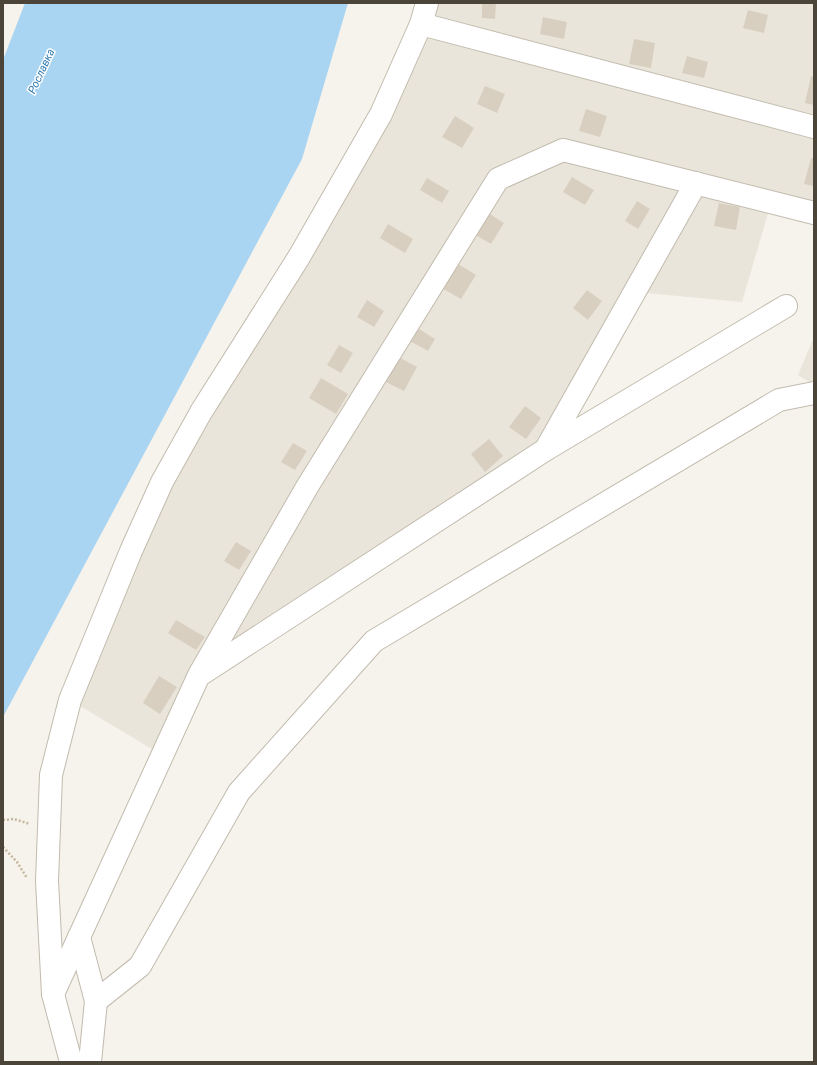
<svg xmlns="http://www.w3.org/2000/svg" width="817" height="1065" font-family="Roboto,sans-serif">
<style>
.residential{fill:#eae5da}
.water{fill:#a9d4f2}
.building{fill:#d8cfc1}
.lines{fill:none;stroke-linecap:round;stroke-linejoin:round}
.minor-casing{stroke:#c2bbae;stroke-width:24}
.path{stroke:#c4b79f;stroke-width:2.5;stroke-dasharray:2 2;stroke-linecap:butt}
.minor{stroke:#fff;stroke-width:22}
.labels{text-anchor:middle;stroke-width:3;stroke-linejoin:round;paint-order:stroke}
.water-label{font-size:11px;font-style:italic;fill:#2e7ab2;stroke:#fff}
</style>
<rect width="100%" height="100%" fill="#f6f3ec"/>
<!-- residential -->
<g class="residential">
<path d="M427 3H814V213L771 203 742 302 635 292 545 450 199 675 162 755 70 700 131 551 299 257Z"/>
<path d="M814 337V385L798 375Z"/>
</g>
<!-- water -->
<path class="water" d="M25 3H348L302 159 3 717V60Z"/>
<!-- building -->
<g class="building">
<path d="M482 3H496L495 19 482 18Z"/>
<path d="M748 10 768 15 764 33 743 28Z"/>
<path d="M543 17 567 22 564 39 540 34Z"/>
<path d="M634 39 655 43 651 68 629 64Z"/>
<path d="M687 56 708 62 704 78 682 73Z"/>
<path d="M811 76 814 77V105L805 103Z"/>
<path d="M485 86 505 94 497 113 477 104Z"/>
<path d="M586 109 607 116 600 137 579 131Z"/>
<path d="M455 116 474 128 462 148 442 137Z"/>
<path d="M811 158 814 159V186L804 184Z"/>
<path d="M572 177 594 190 585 205 563 192Z"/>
<path d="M427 178 449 191 442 203 420 190Z"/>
<path d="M637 201 650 209 638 229 625 221Z"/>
<path d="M719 203 740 207 736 230 714 226Z"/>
<path d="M485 211 504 223 491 244 472 233Z"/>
<path d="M388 224 413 239 405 253 380 238Z"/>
<path d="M455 262 476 275 461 299 440 287Z"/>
<path d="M587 290 602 301 588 320 573 308Z"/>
<path d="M367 300 384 311 374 327 357 317Z"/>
<path d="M416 327 435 339 428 351 408 340Z"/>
<path d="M339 345 353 353 341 373 327 365Z"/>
<path d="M395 355 417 367 404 391 382 380Z"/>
<path d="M321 378 348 394 336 414 309 398Z"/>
<path d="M525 406 541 418 526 439 509 427Z"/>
<path d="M489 439 503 456 485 472 471 454Z"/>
<path d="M293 443 307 451 295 470 281 462Z"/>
<path d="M236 542 251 551 239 570 224 561Z"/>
<path d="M176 620 205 637 196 650 168 633Z"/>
<path d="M159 676 177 687 160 714 143 703Z"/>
</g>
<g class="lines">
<!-- minor casing -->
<g class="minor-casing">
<g id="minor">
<path d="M421 24 814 127"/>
<path d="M546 449 696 183"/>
<path d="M203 673 545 450 786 306"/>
<path d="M79 937 96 1001 90 1062"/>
<path d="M53 994 199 675 307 487 498 179 563 150 814 213"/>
<path d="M96 1001 140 966 239 792 374 641 779 400 814 393"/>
<path d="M71 1062 53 994 47 881 51 775 70 700 131 551 162 482 201 412 299 257 381 114 421 24 427 3"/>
</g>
</g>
<!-- path -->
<g class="path">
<path d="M3 820 14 819 30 824"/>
<path d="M3 847 17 862 27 878"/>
</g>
<!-- minor -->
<use href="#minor" class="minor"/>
</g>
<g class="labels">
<!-- water labels -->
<g class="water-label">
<text transform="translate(41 71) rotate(-65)" y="4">Рославка</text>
</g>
</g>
<!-- border -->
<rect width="817" height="1065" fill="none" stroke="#4b4439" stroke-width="8"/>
</svg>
